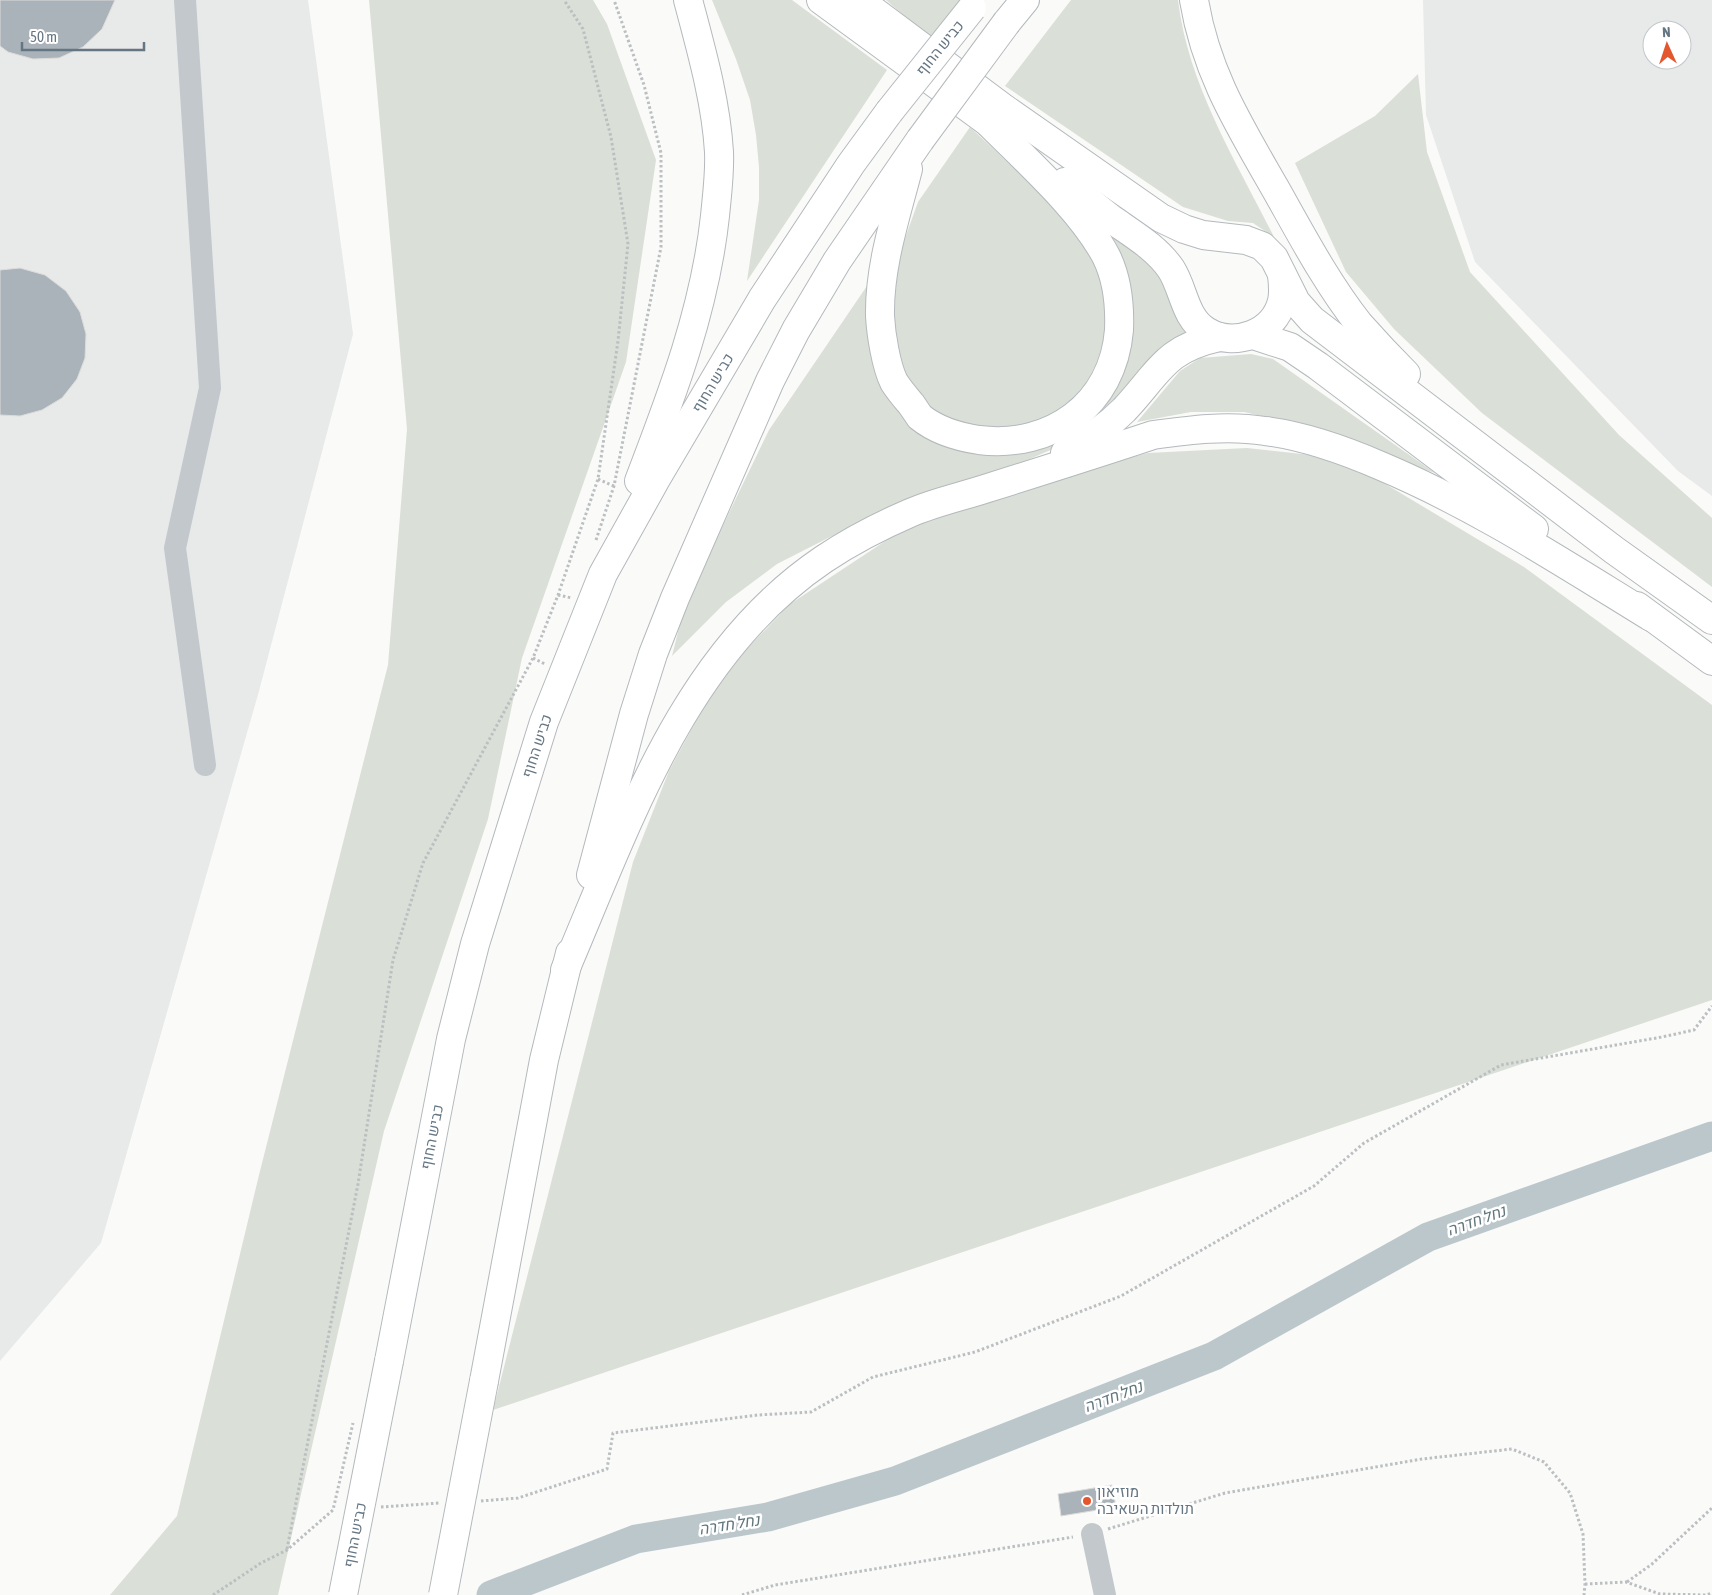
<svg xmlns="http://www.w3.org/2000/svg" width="1712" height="1595" font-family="'Asap Condensed',Heebo,sans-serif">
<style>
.built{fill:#e8e9e9;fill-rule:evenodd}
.green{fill:#dadfd7}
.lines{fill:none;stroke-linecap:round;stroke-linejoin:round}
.river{stroke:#bbc7cb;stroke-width:29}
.building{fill:#aab3b9;stroke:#dcdcda}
.highway-casing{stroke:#b4b9bd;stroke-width:30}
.path{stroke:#bbbfc2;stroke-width:3;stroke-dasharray:2.5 2.5;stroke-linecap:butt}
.minor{stroke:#c3c8cc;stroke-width:22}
.highway{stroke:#fff;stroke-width:28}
.highway-bridge-casing{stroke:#b4b9bd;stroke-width:30;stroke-linecap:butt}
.highway-bridge{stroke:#fff;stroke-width:28}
.poi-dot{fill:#e4572e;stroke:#fff;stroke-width:2}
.labels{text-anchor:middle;stroke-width:5;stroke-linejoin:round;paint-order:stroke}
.street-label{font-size:15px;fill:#657683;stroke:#fff}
.poi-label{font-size:15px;fill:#657683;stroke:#fff;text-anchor:start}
.water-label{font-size:16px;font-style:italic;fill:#60757c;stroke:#fff}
</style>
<rect width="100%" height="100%" fill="#fafaf8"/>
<!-- built -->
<g class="built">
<path d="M0 0H308L353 334 259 691 101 1243 0 1361Z"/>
<path d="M1423 0H1712V496L1678 471 1475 262 1426 115ZM1652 30H1682V60H1652Z"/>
</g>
<!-- green -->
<g class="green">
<path d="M369 0H593L607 24 656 160 626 362 522 658 488 819 384 1131 278 1595H110L177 1516 259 1175 388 665 407 429Z"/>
<path d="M712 0H792L887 70 747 281 759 200V167L756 135 750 100 736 59Z"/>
<path d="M886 0H960L933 39 923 32Z"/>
<path d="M1071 0H1178C1188 85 1236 161 1274 237L1253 223 1228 221 1183 207 1005 86Z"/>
<path d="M1418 74 1427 152 1470 272 1619 435 1712 518V587L1482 413 1394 329 1346 272 1295 163 1375 116Z"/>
<path d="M970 127 1049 201 1075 231 1095 262 1106 300V339L1094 378 1070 405 1031 425 988 429 947 420 928 408 904 376 899 359 892 316 893 283 904 241 918 202Z"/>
<path d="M1093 217 1147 260 1167 279 1194 330 1126 396 1055 448 1007 469 890 509 830 537 777 564 726 602 672 656 685 604 769 430 871 280 884 386 1011 452 1123 367Z"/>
<path d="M1251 354 1273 359 1435 473 1397 460 1333 433 1244 412H1191L1137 422 1180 371 1200 358Z"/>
<path d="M1247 448 1330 457 1367 473 1524 567 1712 705V1000L493 1410 633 862 669 771 719 678 790 604 899 532 1023 486 1148 453Z"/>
</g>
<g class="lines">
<!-- river -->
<path class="river" d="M491 1595 636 1539 768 1517 895 1481 1214 1356 1428 1237 1712 1136"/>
</g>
<!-- building -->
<g class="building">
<path d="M0 0H115L102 29 83 47 59 58 33 59 8 52 0 46Z"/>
<path d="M20 268 45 275 66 291 80 312 86 334 85 358 77 379 62 398 42 410 20 416 0 415V270Z"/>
<path d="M1112 1485 1116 1507 1061 1516 1058 1494Z"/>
</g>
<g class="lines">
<!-- highway casing -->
<g class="highway-casing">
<g id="highway">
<path d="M821 0 996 128"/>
<path d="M859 0 1002 107 1161 218 1184 229 1203 235 1246 240 1262 246 1274 258 1296 302 1312 320 1614 550 1712 620"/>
<path d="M1194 0C1206 73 1239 125 1275 188 1301 234 1326 282 1359 324 1374 341 1390 358 1406 374"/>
<path d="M1007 22 1025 0"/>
<path d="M908 169C896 216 879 266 880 316 881 334 886 366 894 382 899 390 905 397 911 404 914 408 917 413 920 417 936 430 959 437 979 440 1051 449 1113 405 1119 330 1120 305 1117 278 1106 256 1080 207 1022 157 983 117"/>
<path d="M1065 182C1080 194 1095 206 1110 218 1131 233 1156 247 1171 269 1184 289 1184 317 1206 331 1234 348 1274 334 1282 301 1284 292 1283 284 1282 275"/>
<path d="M1253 335 1290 347 1318 366 1534 529"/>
<path d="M1065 453C1087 441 1107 427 1124 410 1159 373 1164 349 1219 337"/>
<path d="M639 481C672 395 705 309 715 216 717 195 720 173 719 152 716 101 701 49 688 0"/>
<path d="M1637 606 1712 661"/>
<path d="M591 875 634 714 653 654 675 598 770 381 796 330 837 261 920 140"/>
<path d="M565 970C628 823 684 653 824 559 851 541 880 526 910 513 935 502 964 496 991 487 1045 470 1099 453 1153 435 1190 430 1227 425 1265 431 1305 436 1344 450 1381 466 1476 506 1563 563 1651 617"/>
<path d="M389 1361 451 1039 475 944 544 722 603 574 656 479 762 299 851 164 889 112"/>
<path d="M484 1381 544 1060 570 953"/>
</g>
</g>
<!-- path -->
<g class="path">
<path d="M598 479 614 486"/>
<path d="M596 540 614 486 661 247V153L644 85 614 0"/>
<path d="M558 595 572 598"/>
<path d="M533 658 545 664"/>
<path d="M481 1501 518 1498 607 1469 613 1433 758 1415 811 1412 873 1377 975 1352 1121 1296 1314 1186 1364 1143 1501 1065 1662 1037 1694 1030 1712 1006"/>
<path d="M381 1507 440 1503"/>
<path d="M1108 1529 1225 1493 1422 1459 1512 1449 1544 1462 1570 1493 1583 1534 1585 1584 1584 1595"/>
<path d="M287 1549 358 1184 393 960 423 863 533 658 558 595 598 479 618 341 628 244 611 137 583 29 564 0"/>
<path d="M1627 1582 1652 1564 1712 1508"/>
<path d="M1585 1584 1626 1582 1660 1594 1706 1595 1712 1593"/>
<path d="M213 1595 261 1563 287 1550 333 1510 353 1423"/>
<path d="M742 1595 775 1585 1073 1537"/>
</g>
<!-- minor -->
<g class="minor">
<path d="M185 0 210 388 175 548 205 765"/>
<path d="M1092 1534 1105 1595"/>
</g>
<!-- highway -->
<use href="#highway" class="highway"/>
<!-- highway-bridge casing -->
<g class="highway-bridge-casing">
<g id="highway-bridge">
<path d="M889 112 972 8"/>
<path d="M920 140 1007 22"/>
<path d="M343 1595 389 1361"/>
<path d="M443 1595 484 1381"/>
</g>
</g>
<!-- highway-bridge -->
<use href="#highway-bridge" class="highway-bridge"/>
</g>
<!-- markers -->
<circle class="poi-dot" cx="1087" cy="1501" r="5"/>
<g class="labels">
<!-- street labels -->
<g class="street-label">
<text transform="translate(940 48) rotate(-51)" y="5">כביש החוף</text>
<text transform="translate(713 383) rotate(-59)" y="5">כביש החוף</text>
<text transform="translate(537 746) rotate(-72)" y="5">כביש החוף</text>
<text transform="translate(432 1137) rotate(-79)" y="5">כביש החוף</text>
<text transform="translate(355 1535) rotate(-79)" y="5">כביש החוף</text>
</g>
<!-- poi labels -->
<g class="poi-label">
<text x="1097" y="1497">מוזיאון<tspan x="1097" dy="17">תולדות השאיבה</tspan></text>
</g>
<!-- water labels -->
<g class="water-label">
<text transform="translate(1476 1220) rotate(-20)" y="6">נחל חדרה</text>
<text transform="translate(1113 1396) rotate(-21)" y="6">נחל חדרה</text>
<text transform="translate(729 1524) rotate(-9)" y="6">נחל חדרה</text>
</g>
</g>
<!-- north arrow -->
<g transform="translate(1667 45) rotate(357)"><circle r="24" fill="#ffffff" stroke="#c1c8cd"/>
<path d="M0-4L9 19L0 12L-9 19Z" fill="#e4572e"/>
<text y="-8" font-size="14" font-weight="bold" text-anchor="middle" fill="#657683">N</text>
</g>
<!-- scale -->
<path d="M22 42v8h122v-8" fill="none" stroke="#657683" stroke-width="2.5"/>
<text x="30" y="42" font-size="15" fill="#657683" stroke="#ffffff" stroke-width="4" paint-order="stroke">50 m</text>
</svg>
